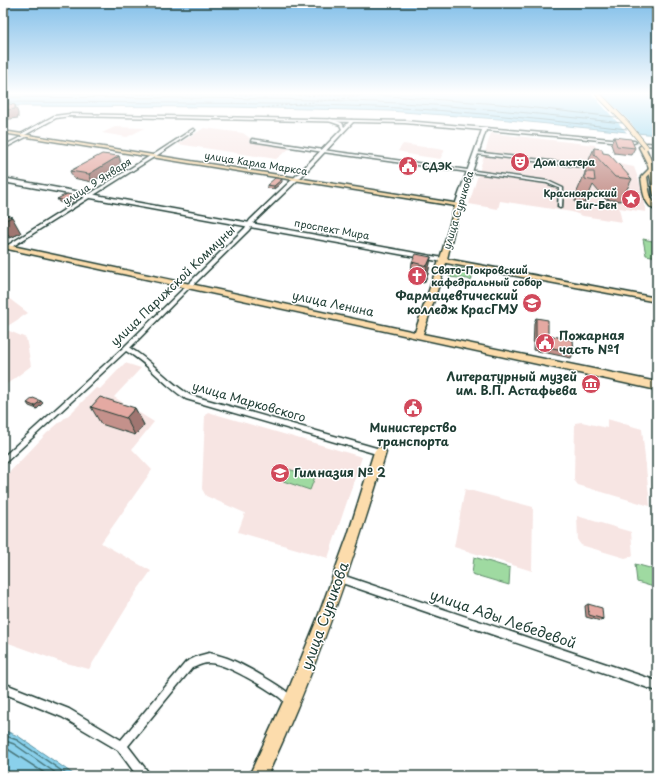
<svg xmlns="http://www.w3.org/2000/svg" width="660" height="779" font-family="'Playpen Sans',sans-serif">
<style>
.built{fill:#f7e5e3}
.green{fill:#9fdaa1;stroke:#5f8c6a}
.water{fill:#8ad0eb;stroke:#5f95a2}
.pier{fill:#fff}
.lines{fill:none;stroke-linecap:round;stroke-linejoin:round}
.shore-far1{stroke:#4a787d;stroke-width:1}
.shore{stroke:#4a787d;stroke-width:1.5}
.ferry{stroke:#3a6262;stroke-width:1;stroke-dasharray:2.5 2;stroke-linecap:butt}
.secondary-tunnel{stroke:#d2d8d6;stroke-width:4;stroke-dasharray:4 2;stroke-linecap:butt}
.minor-casing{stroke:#1f3d34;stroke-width:3}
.tertiary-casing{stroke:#1f3d34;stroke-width:3}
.secondary-casing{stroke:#1f3d34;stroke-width:3}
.primary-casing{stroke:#1f3d34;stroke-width:3}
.trunk-casing{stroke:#1f3d34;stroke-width:3}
.minor{fill:#fff;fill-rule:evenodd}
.tertiary{fill:#fff;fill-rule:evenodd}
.secondary{fill:#fff;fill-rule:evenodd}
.primary{fill:#fcdcac;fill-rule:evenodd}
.trunk{fill:#fcdcac;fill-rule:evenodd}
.trunk-bridge-casing{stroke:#1f3d34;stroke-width:6;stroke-linecap:butt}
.trunk-bridge{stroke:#fcdcac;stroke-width:4.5}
.wall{fill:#c4918b;stroke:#1f3d34}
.shaded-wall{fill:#a07671;stroke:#1f3d34}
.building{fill:#e4a9a2;stroke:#1f3d34}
.labels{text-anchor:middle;stroke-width:3;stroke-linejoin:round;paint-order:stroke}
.far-poi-label{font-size:10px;font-weight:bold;fill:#1f3d34;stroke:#fff;text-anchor:start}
.far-street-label{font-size:10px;fill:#1f3d34;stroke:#fff}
.street-label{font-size:12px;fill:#1f3d34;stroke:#fff}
.poi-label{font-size:12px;font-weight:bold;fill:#1f3d34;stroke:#fff;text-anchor:end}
.near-street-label{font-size:14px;fill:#1f3d34;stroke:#fff}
</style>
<rect width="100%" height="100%" fill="#fff"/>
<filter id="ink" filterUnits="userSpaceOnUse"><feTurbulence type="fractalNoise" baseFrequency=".025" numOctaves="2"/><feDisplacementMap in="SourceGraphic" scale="8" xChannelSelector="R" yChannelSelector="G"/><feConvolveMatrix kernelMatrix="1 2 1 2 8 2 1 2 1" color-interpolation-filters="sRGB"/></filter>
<g filter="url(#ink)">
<!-- built -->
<g class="built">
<path d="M115 127 145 128 127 137 102 133Z"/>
<path d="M204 128 243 133 251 139 248 141 290 148 276 159 178 144Z"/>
<path d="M491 133 595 145 596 149H591L593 159 634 167 640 184 646 212 619 208 622 222 583 216 572 212 500 201 498 209 469 204Z"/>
<path d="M403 144 445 150 440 159 407 154V153L398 151Z"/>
<path d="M3 294 28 313 3 329Z"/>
<path d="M7 330 26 338 31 366 3 387V333Z"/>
<path d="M125 363 141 368 114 397 154 422 132 449 152 470 101 543 151 571 136 592 89 669 59 661 3 641V479L47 433 72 412 96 388 100 389Z"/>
<path d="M208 412 362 457 328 558 238 532 245 513 206 496 202 489 205 415Z"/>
<path d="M607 419 642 429 650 506 578 485 574 480 575 423 582 422 607 428Z"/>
<path d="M465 489 533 507 532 571 454 547Z"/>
<path d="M577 516 631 532 633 556 625 558 581 545 578 541Z"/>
</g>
<!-- green -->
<g class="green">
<path d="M643 239 657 242V257L646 255Z"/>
<path d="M453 267 474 271 471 281 468 279 449 277Z"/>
<path d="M288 469 315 477 310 490 283 481Z"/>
<path d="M474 557 510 568 509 585 472 574Z"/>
<path d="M635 564 657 570V588L637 582Z"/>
</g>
<!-- water -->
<g class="water">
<path d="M3 93H657V135L499 119 389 111 229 107 3 106Z"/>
<path d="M3 730 18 736 76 776H3Z"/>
</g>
<!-- pier -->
<path class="pier" d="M591 93H601L630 122 641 136 629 135Z"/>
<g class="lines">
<!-- shore-far1 -->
<g class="shore-far1">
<path d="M294 93 389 96 500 104 615 117"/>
<path d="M3 97C128 98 252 97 377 102 459 105 540 114 622 123"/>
<path d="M3 102C128 103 252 102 377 107 460 110 544 120 627 129"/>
</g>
<!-- shore -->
<g class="shore">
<path d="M3 735 17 740 69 776"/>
<path d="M3 740 14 744 60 776"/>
<path d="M3 746 49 776"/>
</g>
<!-- ferry -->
<g class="ferry">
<path d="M6 93 361 96"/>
<path d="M262 108 357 97"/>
</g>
<!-- secondary-tunnel -->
<path class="secondary-tunnel" d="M634 142 647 144"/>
<!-- minor casing -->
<g class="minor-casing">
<g id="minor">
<path d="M193 129 195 130 153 158 150 157Z"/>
<path d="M252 139 330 151 548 181 563 188 562 207 560 208 558 207 559 188 547 183 330 153 251 141Z"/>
<path d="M475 152 583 165 585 166 583 167 476 154H475Z"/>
<path d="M186 286H190V287L130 348C152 361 168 382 190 395L380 449 382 450 383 452 382 454 380 455 186 399C164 385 149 364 126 351L5 463 3 464V457L124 347Z"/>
<path d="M339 574 657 681V691L339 582 336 581 335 578 336 575Z"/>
<path d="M209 653C215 654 221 656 227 658 240 663 291 690 296 701L294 704 291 706C286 704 283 700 279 697 264 687 226 663 209 663 204 663 199 665 195 667L192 668 128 746 148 772 149 776H137L118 750 62 717 3 693V683L69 709 121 740 186 662 198 656Z"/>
</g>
</g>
<!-- tertiary casing -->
<g class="tertiary-casing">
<g id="tertiary">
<path d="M330 119 342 123 344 127 351 120 354 121 303 175 254 222 249 230 190 288H186V286L245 228 250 220 299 173 342 129 340 125 329 121Z"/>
<path d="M25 135 28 136 3 149V146Z"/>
<path d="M150 156 154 157 10 248 5 247Z"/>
</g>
</g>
<!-- secondary casing -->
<g class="secondary-casing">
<g id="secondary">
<path d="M70 114 405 121 634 141 636 142 634 143 486 130 461 205 458 207 455 205 482 130 405 123 70 116 56 118 23 136 19 135 54 116Z"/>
<path d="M647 143 657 144V146L645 145Z"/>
<path d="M653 159H657V162L653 161Z"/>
<path d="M3 178 443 258 446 260 443 262 3 182Z"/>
</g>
</g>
<!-- primary casing -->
<g class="primary-casing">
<g id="primary">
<path d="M3 131 460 204 447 259 657 298V302L446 263 423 334 657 382V390L3 248V244L415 332 443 249 455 206 3 133Z"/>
<path d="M650 168 655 169 647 177C649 188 649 199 657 206V211C643 205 643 190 641 177Z"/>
<path d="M380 447 384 449 386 452C353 563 316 671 267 776H249L288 691 318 617 348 535 374 452 376 449Z"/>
</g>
</g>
<!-- trunk casing -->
<g class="trunk-casing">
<path id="trunk" d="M642 145 645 147C654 165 657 176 657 197L654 195 648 165 639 147Z"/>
</g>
<!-- minor -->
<use href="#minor" class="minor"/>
<!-- tertiary -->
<use href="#tertiary" class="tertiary"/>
<!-- secondary -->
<use href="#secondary" class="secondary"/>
<!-- primary -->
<use href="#primary" class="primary"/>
<!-- trunk -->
<use href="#trunk" class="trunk"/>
<!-- trunk-bridge casing -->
<g class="trunk-bridge-casing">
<path id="trunk-bridge" d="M597 93 627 124 646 147"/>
</g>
<!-- trunk-bridge -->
<use href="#trunk-bridge" class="trunk-bridge"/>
</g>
<!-- wall -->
<g class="wall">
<path d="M614 137 635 148 631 155 614 153 611 144Z"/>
<path d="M594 148 603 153 632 179 621 201 605 199 593 185 585 203 575 202 576 194 585 173V169Z"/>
<path d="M119 156 121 164 92 182 73 178 70 171Z"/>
<path d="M282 182 274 189 267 188V185Z"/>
<path d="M78 198 69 204 59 202 57 199Z"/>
<path d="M3 214 21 233 10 238 3 236Z"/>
<path d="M431 257 428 274 424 283 410 279 412 262Z"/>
<path d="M536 318 548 335 574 352 571 358 533 350 534 323Z"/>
<path d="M27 403H43L37 409 29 406Z"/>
<path d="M91 407 135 408 144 425 135 435 101 424Z"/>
<path d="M588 604 603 619 601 621 586 617 585 606Z"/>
</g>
<!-- shaded-wall -->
<g class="shaded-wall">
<path d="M15 105 18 113V118L3 120V110Z"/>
<path d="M119 156 121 164 92 182 89 174Z"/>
<path d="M282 179V182L274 189V186Z"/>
<path d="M77 196 78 198 69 204 67 201Z"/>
<path d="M12 217 21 233 10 238 3 226V221Z"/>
<path d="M431 257 428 274 424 283 427 266Z"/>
<path d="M41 401 43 403 37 409 34 406Z"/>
<path d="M135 408 144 425 135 435 126 418Z"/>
</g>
<!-- building -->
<g class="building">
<path d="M3 103 15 105V109L3 110Z"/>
<path d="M614 137 631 139 635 148 617 146Z"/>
<path d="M594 148 602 149 603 153 609 154 632 179 615 177 594 154Z"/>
<path d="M102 154 119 156 89 174 70 171Z"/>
<path d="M585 172H594L595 181 585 179Z"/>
<path d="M275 178 282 179 274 186 267 185Z"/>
<path d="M67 194 77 196 67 201 57 199Z"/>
<path d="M3 214 12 217 3 221Z"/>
<path d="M416 254 431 257 427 266 412 262Z"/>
<path d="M536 318 548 320V335L573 340 574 352 536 345Z"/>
<path d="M100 397 135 408 126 418 91 407Z"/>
<path d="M33 398 41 401 34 406 27 403Z"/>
<path d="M588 604 602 608 603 619 589 615Z"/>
</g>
</g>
<!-- sky -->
<linearGradient id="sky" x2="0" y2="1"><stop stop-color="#82bfe9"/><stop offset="0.46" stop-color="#fff"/><stop offset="1" stop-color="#fff" stop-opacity="0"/></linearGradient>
<rect width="660" height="203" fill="url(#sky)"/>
<!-- icons -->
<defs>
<g id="theatre-disc" transform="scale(1)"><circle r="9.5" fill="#d1495b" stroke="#fff"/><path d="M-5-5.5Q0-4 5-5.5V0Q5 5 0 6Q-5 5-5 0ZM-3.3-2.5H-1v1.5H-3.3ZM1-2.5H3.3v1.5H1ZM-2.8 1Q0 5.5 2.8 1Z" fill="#fff"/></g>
<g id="civic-disc" transform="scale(1)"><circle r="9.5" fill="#d1495b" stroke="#fff"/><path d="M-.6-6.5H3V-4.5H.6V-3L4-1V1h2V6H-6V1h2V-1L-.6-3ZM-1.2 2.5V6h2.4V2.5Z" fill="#fff"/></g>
<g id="sight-disc" transform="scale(1)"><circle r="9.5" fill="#d1495b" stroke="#fff"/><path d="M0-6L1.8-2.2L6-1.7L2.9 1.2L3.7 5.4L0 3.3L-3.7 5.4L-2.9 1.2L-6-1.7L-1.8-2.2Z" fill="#fff"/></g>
<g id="church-disc" transform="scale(1)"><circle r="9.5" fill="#d1495b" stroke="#fff"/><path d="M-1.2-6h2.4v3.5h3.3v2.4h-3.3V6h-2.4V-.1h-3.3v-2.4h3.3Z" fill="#fff"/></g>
<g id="university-disc" transform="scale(1)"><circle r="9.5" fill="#d1495b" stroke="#fff"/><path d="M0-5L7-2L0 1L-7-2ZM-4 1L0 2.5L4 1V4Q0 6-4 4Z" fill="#fff"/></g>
<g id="museum-disc" transform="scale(1)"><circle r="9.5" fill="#d1495b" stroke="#fff"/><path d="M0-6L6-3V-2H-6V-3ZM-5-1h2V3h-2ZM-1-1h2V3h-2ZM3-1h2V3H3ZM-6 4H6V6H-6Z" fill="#fff"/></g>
<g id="school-disc" transform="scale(1)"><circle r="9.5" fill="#d1495b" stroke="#fff"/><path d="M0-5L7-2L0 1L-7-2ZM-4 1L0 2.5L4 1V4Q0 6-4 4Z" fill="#fff"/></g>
</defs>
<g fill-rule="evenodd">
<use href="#theatre-disc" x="520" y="162"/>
<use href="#civic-disc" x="408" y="166"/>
<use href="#sight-disc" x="631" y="199"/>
<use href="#church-disc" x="417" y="276"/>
<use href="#university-disc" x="532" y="303"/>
<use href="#civic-disc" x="545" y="343"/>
<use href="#museum-disc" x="591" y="384"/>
<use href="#civic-disc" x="413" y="408"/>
<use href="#school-disc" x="280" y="473"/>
</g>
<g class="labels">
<!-- far-poi labels -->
<g class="far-poi-label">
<text x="534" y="166">Дом актера</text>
<text x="422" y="170">СДЭК</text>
<text x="617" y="197" text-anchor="end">Красноярский<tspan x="617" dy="12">Биг-Бен</tspan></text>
<text x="431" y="274">Свято-Покровский<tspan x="431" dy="12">кафедральный собор</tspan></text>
</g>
<!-- far-street labels -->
<g class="far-street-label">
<text transform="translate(256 163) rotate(9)" y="4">улица Карла Маркса</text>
<text transform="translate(97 181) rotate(-32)" y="4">улица 9 Января</text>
<text transform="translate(458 210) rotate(-73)" y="4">улица Сурикова</text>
<text transform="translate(332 229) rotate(10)" y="4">проспект Мира</text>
</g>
<!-- street labels -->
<g class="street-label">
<text transform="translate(173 286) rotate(-44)" y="4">улица Парижской Коммуны</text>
<text transform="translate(333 304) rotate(12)" y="4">улица Ленина</text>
<text transform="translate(249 402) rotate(16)" y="4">улица Марковского</text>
</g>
<!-- poi labels -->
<g class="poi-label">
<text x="518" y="300">Фармацевтический<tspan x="518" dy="14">колледж КрасГМУ</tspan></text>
<text x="559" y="340" text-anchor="start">Пожарная<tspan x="559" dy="14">часть №1</tspan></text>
<text x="577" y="381">Литературный музей<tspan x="577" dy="14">им. В.П. Астафьева</tspan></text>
<text x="413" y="432" text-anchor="middle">Министерство<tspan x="413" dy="14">транспорта</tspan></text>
<text x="294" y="477" text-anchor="start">Гимназия № 2</text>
</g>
<!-- near-street labels -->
<g class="near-street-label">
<text transform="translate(325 616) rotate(-70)" y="5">улица Сурикова</text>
<text transform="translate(503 619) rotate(19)" y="5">улица Ады Лебедевой</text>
</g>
</g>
<!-- margin -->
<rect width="660" height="779" fill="none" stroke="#fff" stroke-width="16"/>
<rect x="8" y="8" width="644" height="763" fill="none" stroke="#1f3d34" stroke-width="1.5" filter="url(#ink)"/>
</svg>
